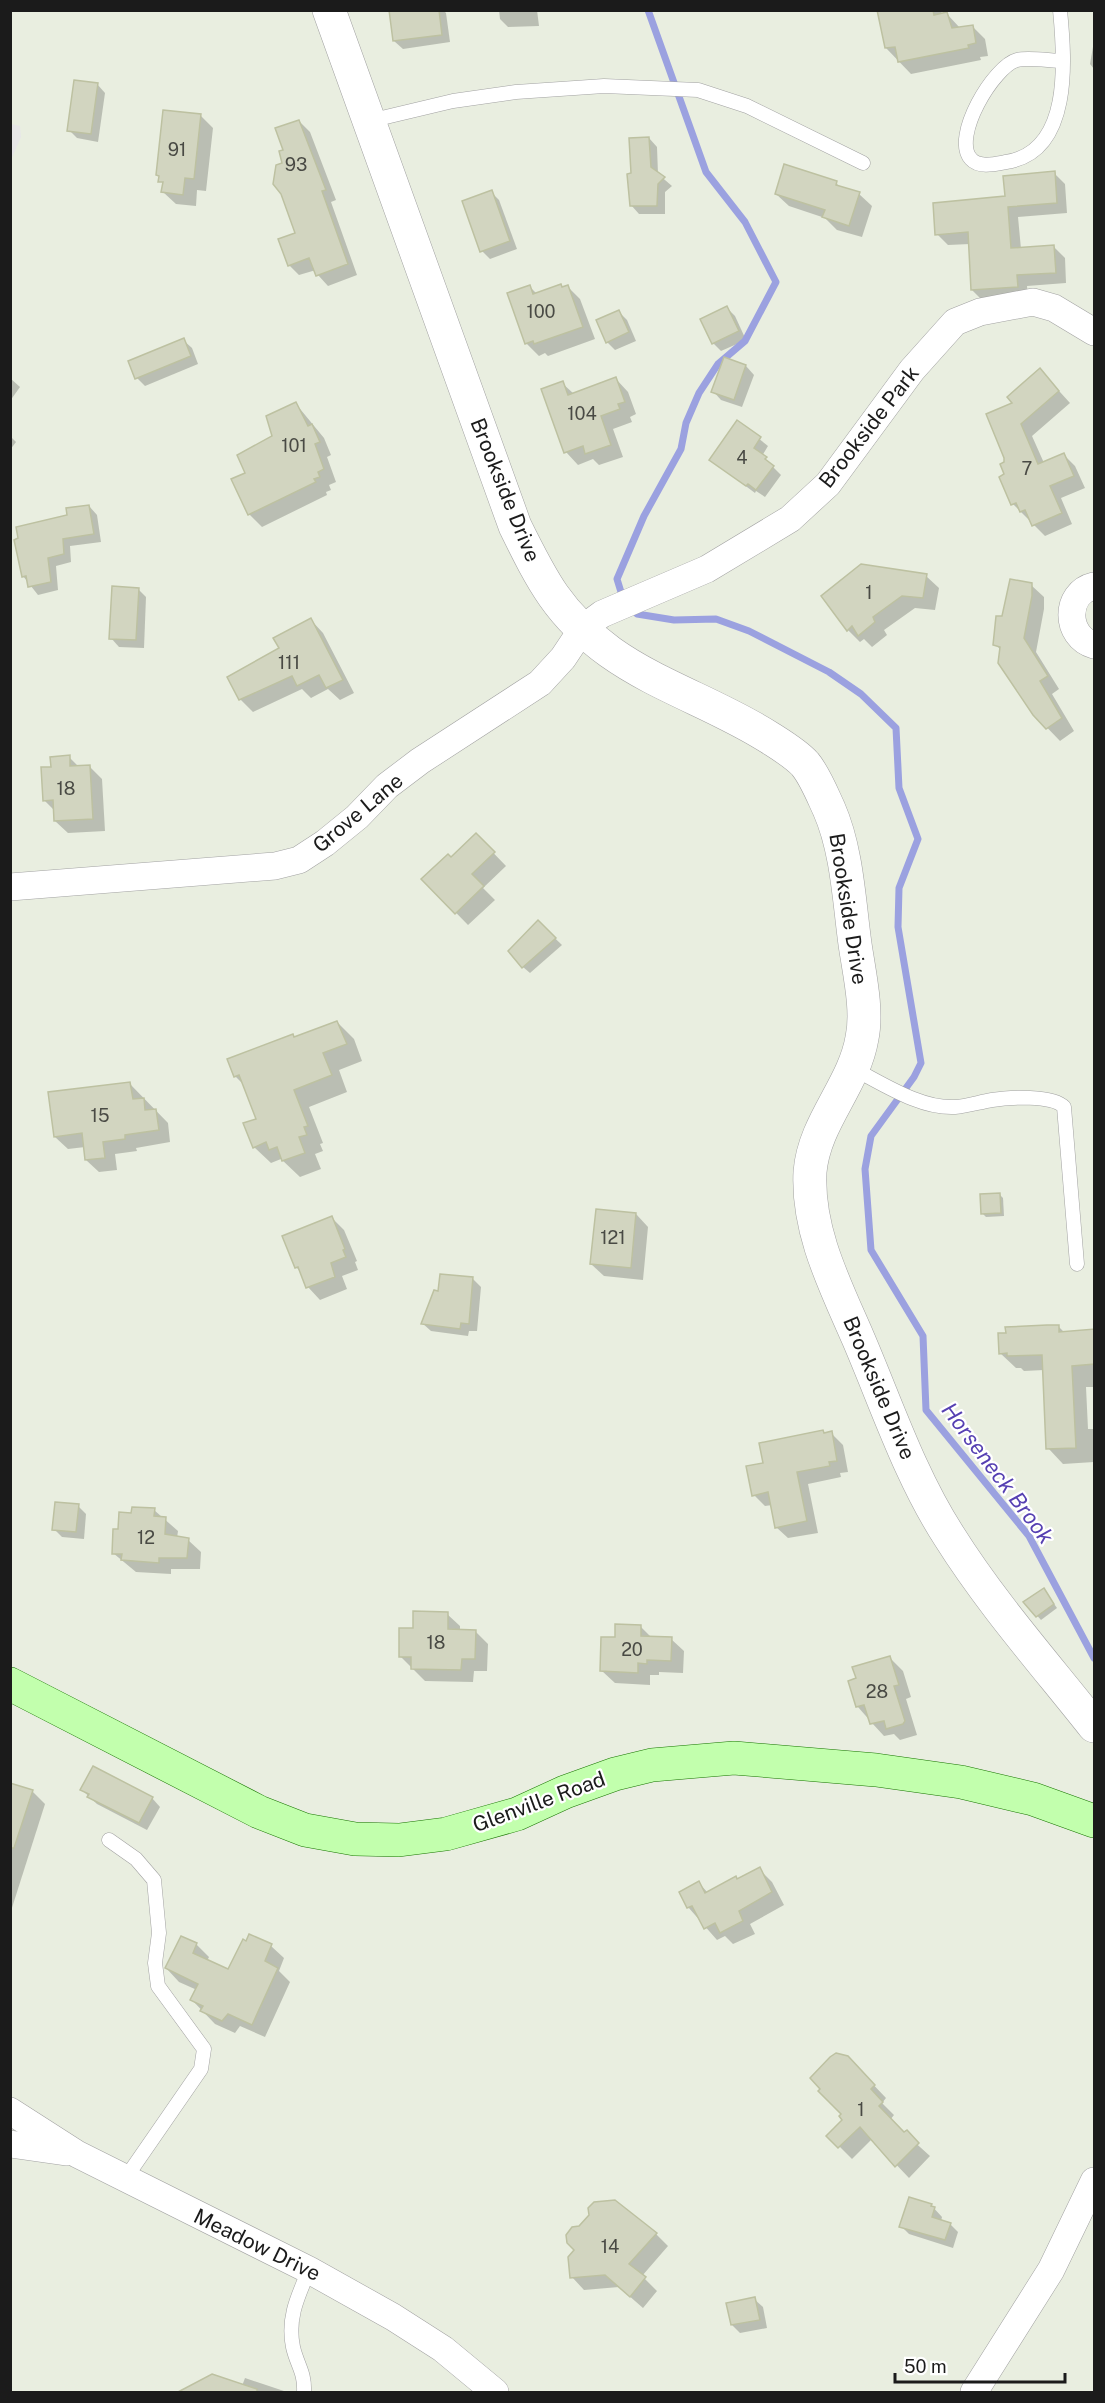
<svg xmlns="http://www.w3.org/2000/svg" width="1105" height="2403" font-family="'Public Sans',sans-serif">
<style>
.parking{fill:#e7e7e7}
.shadow{fill:#0003}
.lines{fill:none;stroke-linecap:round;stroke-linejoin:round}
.stream{stroke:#9ba1e0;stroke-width:7}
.building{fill:#d2d5c0;stroke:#bdc1a1;stroke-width:1.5}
.service-casing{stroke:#a2a2a2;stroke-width:15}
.minor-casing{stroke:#a2a2a2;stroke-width:28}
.tertiary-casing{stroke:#a2a2a2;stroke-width:34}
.secondary-casing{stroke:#187500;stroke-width:34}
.service{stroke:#fff;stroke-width:14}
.minor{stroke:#fff;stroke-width:27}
.tertiary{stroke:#fff;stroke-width:33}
.secondary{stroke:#c2ffad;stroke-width:33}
.labels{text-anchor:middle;stroke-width:4.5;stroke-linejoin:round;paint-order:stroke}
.number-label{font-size:18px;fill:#494a44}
.street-label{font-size:21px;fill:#1b1b1b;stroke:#fff}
.water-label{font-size:22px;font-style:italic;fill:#5640b2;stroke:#fff}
</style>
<rect width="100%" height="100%" fill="#e9eee0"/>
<!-- parking -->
<path class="parking" d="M11 124 20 126 21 137 11 160Z"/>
<!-- shadow -->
<g class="shadow">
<path d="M394 10H443L446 13 450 42 403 49 394 41Z"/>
<path d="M499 10H537L539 26 508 27 500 19Z"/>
<path d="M879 10H940L943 15 947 14 960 28 972 26 985 39 988 56 980 57 981 60 911 74 886 48Z"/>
<path d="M1094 41V69L1090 64Z"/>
<path d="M97 84 105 93 98 142 77 138 69 130Z"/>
<path d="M200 115 213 128 206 191 197 190 196 206 176 204 163 192 164 185 158 175Z"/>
<path d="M299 121 310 132 336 200 331 202 357 275 328 286 318 275 316 270 299 275 289 265 297 234 284 164 285 150Z"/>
<path d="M649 138 657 147 658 174 672 186 665 192V214H639L631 205 633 175Z"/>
<path d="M1054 173 1065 184 1067 213 1018 217 1021 249 1054 247 1065 258 1066 283 1027 286 1028 297 983 301 972 290 970 244 948 245 937 234Z"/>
<path d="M836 183 841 188 859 194 872 206 862 237 837 230 825 218 789 206 776 194Z"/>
<path d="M491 192 499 200 517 249 490 259 482 251Z"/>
<path d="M529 286 537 294 568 287 580 299 595 339 548 356 545 353 539 356 526 343Z"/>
<path d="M727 308 735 316 746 340 721 351 713 343Z"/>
<path d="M619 312 627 320 636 341 615 350 607 342Z"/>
<path d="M183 340 192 348 198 364 145 386 137 378Z"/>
<path d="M725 359 746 366 754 375 742 407 721 400 713 391Z"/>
<path d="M1040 370 1070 403 1032 436 1044 463 1064 455 1075 466 1085 488 1061 498 1072 524 1045 536 1013 504 1006 463 1015 404Z"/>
<path d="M10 378 20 387 10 401Z"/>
<path d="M616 379 628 392 636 414 630 417 632 422 613 429 623 457 599 465 593 459 578 465 566 452 562 383 574 394Z"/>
<path d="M296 404 324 438 331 455 327 457 336 482 329 485 331 490 326 492 327 495 262 527 249 514 233 480 247 474Z"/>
<path d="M738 422 768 446 762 456 781 475 765 497 756 491 755 493 711 460Z"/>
<path d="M10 436 16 442 10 450Z"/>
<path d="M89 506 97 515 101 542 70 546 71 562 56 566 58 590 38 595 23 576 69 517Z"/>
<path d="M926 576 939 588 935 610 915 608 884 630 887 635 872 647 864 639 860 642 848 630 823 597Z"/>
<path d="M1031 585 1044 597V609L1036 652 1059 689 1052 694 1074 731 1060 741 1034 714 1001 650 995 644 1003 618Z"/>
<path d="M138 589 146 597 144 648 119 647 111 638Z"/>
<path d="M311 620 323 633 354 693 340 700 328 689 311 698 302 689 253 712 240 699 281 648Z"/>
<path d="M69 757 79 767 89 766 102 779 105 831 68 833 55 821V811L44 800 53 768Z"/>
<path d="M476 835 506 866 483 888 495 900 468 925 423 879 451 859Z"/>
<path d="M538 922 562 945 530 973 523 967Z"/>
<path d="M337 1022 354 1039 362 1061 339 1070 347 1092 309 1107 323 1143 320 1144 323 1151 315 1154 321 1169 300 1177 281 1159 271 1163 254 1147 257 1120 245 1086 235 1076 293 1036 296 1038Z"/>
<path d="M130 1084 168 1123 170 1142 136 1148 137 1151 115 1154 117 1170 99 1172 86 1160 85 1147 68 1149 55 1137Z"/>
<path d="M999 1194 1003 1198 1004 1216 986 1217 983 1214Z"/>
<path d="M636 1214 648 1227 643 1280 604 1276 591 1264Z"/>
<path d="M332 1218 344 1230 357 1261 355 1262 358 1270 342 1276 347 1289 320 1300 308 1287 302 1273 297 1268 284 1236Z"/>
<path d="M472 1278 481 1287 477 1331H469L468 1336 431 1331 422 1323Z"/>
<path d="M1058 1326 1065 1333 1094 1331V1387H1086L1088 1429H1094V1462L1063 1464 1048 1448 1044 1370 1024 1371 1021 1368H1016L1000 1353Z"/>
<path d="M831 1433 843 1445 848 1472 840 1473 841 1477 808 1484 818 1533 788 1538 776 1527 772 1505 765 1506 754 1495 764 1464Z"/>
<path d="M78 1506 86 1514 84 1539 62 1537 54 1529Z"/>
<path d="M154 1510 178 1531 177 1538 188 1540 201 1552 200 1569H171V1574L136 1572 113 1553 120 1531 133 1514Z"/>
<path d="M1047 1594 1057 1608 1041 1620 1025 1602Z"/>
<path d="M447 1614 460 1626V1631H475L488 1644 487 1671H474L473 1682 425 1681 400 1656 414 1630Z"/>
<path d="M640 1626 652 1638 671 1639 684 1651 683 1673 659 1672V1675H650V1685L615 1683 602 1671 617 1639Z"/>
<path d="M890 1658 903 1671 911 1697 906 1699 917 1735 900 1740 894 1734 884 1736 872 1723 858 1707 850 1682Z"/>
<path d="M10 1784 32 1791 45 1804 10 1914Z"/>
<path d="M82 1790 152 1798 160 1807 147 1830 97 1804Z"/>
<path d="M759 1869 772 1882 784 1905 750 1924 755 1934 733 1944 725 1936 717 1940 688 1907 681 1892 699 1883 708 1893Z"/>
<path d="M182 1938 196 1944 209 1957 207 1961 229 1971 271 1946 284 1958 279 1971 290 1982 265 2037 240 2026 235 2033 215 2024 192 2000 197 1990 179 1982 167 1969Z"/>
<path d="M847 2057 886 2098 882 2103 894 2115 890 2120 930 2156 909 2178 872 2139 852 2159 829 2136 845 2120 843 2114Z"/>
<path d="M931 2205 942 2217 941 2221 950 2224 958 2232 953 2248 909 2234 901 2226Z"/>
<path d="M590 2215 656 2234 668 2246 642 2276 657 2291 643 2308 619 2287 584 2290 572 2277 580 2227Z"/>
<path d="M754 2299 763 2307 767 2328 740 2333 732 2325Z"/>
<path d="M245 2378 287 2392H207L204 2386H242Z"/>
</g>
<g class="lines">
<!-- stream -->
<g class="stream">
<path d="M625 598 621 592 617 579 644 516 681 449 686 423 699 393 718 364 745 341 776 282 745 222 706 172 648 10"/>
<path d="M632 607 637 614 674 620 716 619 749 631 829 672 861 694 896 728 899 788 918 839 899 888 898 927 921 1063 914 1077 871 1136 865 1169 871 1250 923 1336 926 1410 1029 1536 1094 1658"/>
</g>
</g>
<!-- building -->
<g class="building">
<path d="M389 10H439L442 35 393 41Z"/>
<path d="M877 10H933L934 15 947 12 952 28 973 25 976 43 968 45 969 48 898 62 895 47 885 48Z"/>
<path d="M74 80 98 83 91 134 67 131Z"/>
<path d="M163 110 201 114 194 179 185 178 183 195 161 192 163 182H158L159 176 156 175Z"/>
<path d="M299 120 326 190 322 191 348 264 316 276 309 258 288 266 278 239 295 233 281 194 273 184 276 165 282 163 279 151 283 150 275 128Z"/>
<path d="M649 137 651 167 665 177 658 184 657 206H630L627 174 631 173 629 138Z"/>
<path d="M784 164 837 181 836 185 860 192 849 226 822 217 825 210 775 194Z"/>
<path d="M1055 171 1057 203 1008 207 1011 248 1054 245 1056 273 1017 275 1018 287 971 290 968 232 935 235 933 203 1005 196 1003 176Z"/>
<path d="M492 190 510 241 480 252 462 201Z"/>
<path d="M561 284 562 287 568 285 583 327 534 344 533 341 525 344 507 293 530 285 533 294Z"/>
<path d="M727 306 739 331 712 344 700 319Z"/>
<path d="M619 310 629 332 606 343 596 320Z"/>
<path d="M184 338 191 356 135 379 128 361Z"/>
<path d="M724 357 746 365 734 400 711 392Z"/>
<path d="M1040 368 1059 391 1021 424 1038 464 1064 453 1074 476 1050 486 1062 513 1032 526 1025 510 1020 512 1016 503 1011 505 999 477 1004 474 1000 464 1004 462V458L986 414 1012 403 1007 397Z"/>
<path d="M616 377 625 402 618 404 620 409 601 416 611 445 585 454 583 446 564 453 541 389 563 381 568 395Z"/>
<path d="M296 402 308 426 312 424 320 442 315 444 324 469 318 472 320 477 314 479 316 482 248 515 231 479 245 473 237 455 272 436 266 416Z"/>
<path d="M737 420 761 437 754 448 767 457 765 459 774 466 756 490 748 484 746 486 709 460Z"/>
<path d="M89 505 94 534 63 539 64 554 48 558 51 582 28 587 26 576 22 577 14 540 18 538 16 527 67 515 66 508Z"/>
<path d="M861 564 927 574 923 598 902 596 873 617 875 622 858 636 852 626 847 631 821 596Z"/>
<path d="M1010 579 1032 583V596L1024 638 1048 676 1040 681 1062 718 1046 729 1033 715 998 663 1000 647 993 645 996 616H1002Z"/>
<path d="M112 586 139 588 136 640 109 639Z"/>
<path d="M311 618 343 680 326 688 319 675 297 686 292 676 239 700 227 677 279 648 273 638Z"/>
<path d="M70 755V766L90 765 93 819 54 821 53 800 43 801 41 767H51L50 757Z"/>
<path d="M476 833 495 852 472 874 484 886 455 914 421 879 448 854 451 857Z"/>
<path d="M538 920 556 938 522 968 508 951Z"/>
<path d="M337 1021 347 1044 323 1053 332 1075 294 1090 308 1126 304 1127 307 1135 299 1137 305 1153 282 1161 277 1147 269 1150 266 1142 253 1148 243 1123 256 1119 239 1075 234 1077 227 1059 293 1034 294 1037Z"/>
<path d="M130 1082 133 1099 144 1098 145 1110 156 1109 159 1130 125 1135V1139L103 1142 105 1158 85 1160 82 1133 54 1137 48 1092Z"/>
<path d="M1000 1193 1001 1213 981 1214 980 1194Z"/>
<path d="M596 1209 636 1213 631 1268 590 1264Z"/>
<path d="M332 1216 345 1249 343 1250 346 1257 331 1263 335 1277 306 1288 298 1267 295 1268 282 1236Z"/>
<path d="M440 1274 473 1277 469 1324 461 1323 460 1329 421 1324 434 1290 438 1291Z"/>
<path d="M1047 1325H1059V1332L1095 1329V1364L1072 1366 1076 1448 1046 1449 1042 1355 1007 1356V1353L999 1354 998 1333H1006L1005 1327Z"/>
<path d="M823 1430 824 1433 832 1431 837 1461 829 1462 830 1466 797 1472 807 1521 775 1528 768 1492 752 1496 746 1466 763 1463 759 1443Z"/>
<path d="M55 1502 79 1504 76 1532 52 1530Z"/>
<path d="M132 1507 155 1508 154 1516 166 1517 165 1534 189 1538 187 1558H159V1563L121 1560 122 1554H112L113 1529H118L119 1512 131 1513Z"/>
<path d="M1044 1588 1054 1604 1036 1617 1023 1602Z"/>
<path d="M413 1611 448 1612V1629L476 1630 475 1659H462L461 1670 411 1669V1657H399V1628H413Z"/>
<path d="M615 1624 641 1625V1636L672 1637 671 1661 647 1660V1664L638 1663V1673L600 1671 601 1637H615Z"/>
<path d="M890 1656 899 1685 894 1686 905 1721 903 1724 886 1729 884 1721 870 1724 864 1705 856 1707 848 1681 856 1678 852 1667Z"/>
<path d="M93 1766 153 1797 139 1823 87 1797 89 1794 80 1790Z"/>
<path d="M10 1783 33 1790 14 1848H10Z"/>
<path d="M760 1867 772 1892 739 1911 743 1921 720 1933 715 1923 704 1929 692 1906 687 1908 679 1892 699 1881 705 1893 736 1876 737 1879Z"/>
<path d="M249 1934 272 1944 265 1961 278 1968 252 2025 228 2014 222 2021 200 2011 203 2006 190 2000 198 1984 165 1968 181 1936 197 1943 193 1953 228 1969 243 1939 246 1941Z"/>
<path d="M836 2053 848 2056 875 2085 871 2089 883 2102 879 2106 904 2132 907 2130 919 2143 895 2167 860 2127 838 2148 826 2136 842 2120 839 2116 841 2114 818 2091 820 2089 810 2078 830 2057Z"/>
<path d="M909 2197 932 2204 931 2206 935 2207 932 2217 951 2223 945 2240 899 2227Z"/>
<path d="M615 2200 657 2233 629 2264 646 2277 630 2297 605 2275 570 2278 568 2257 574 2250 567 2243 566 2235 572 2227 579 2226 589 2215 588 2208 594 2202Z"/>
<path d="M755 2297 760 2320 731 2325 726 2303Z"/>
<path d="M212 2374 257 2389V2392H178Z"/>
</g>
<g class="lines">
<!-- service casing -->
<g class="service-casing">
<g id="service">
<path d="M1060 10C1065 61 1072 152 1006 162 995 164 979 168 971 159 951 137 994 66 1017 60 1028 57 1051 61 1063 61"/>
<path d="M369 121 453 101 516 92 604 86 698 90 747 106 863 163"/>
<path d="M852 1068C882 1083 920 1109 955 1107 967 1106 980 1102 992 1100 1008 1097 1053 1095 1064 1107L1077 1264"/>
<path d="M109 1840 136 1859 154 1880 159 1933 155 1963 158 1986 204 2049 201 2069 125 2179"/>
<path d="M304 2392C305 2372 297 2365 293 2347 287 2318 298 2296 309 2270"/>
</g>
</g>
<!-- minor casing -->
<g class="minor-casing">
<g id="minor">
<path d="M1094 586C1064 593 1065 637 1094 645"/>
<path d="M10 887 275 866 299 860 325 843 357 817 387 786 420 761 540 683 563 658 583 628 602 614 707 569 790 519 828 484 912 370 955 322 980 312 1033 302 1054 308 1094 332"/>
<path d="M10 2111 77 2154 309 2270 393 2317 443 2349 495 2392"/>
<path d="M10 2144 66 2152"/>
<path d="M974 2392 1051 2270 1094 2181"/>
</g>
</g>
<!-- tertiary casing -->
<g class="tertiary-casing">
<path id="tertiary" d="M329 10 515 526C542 581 559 615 610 652 659 687 719 705 770 738 781 745 796 754 805 764 815 776 822 794 829 809 847 850 849 900 855 944 859 972 868 1010 862 1038 854 1086 814 1122 810 1172 807 1231 835 1285 858 1338 886 1403 910 1476 949 1536 991 1603 1045 1664 1094 1726"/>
</g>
<!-- secondary casing -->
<g class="secondary-casing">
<path id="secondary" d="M10 1684 259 1812 305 1830 355 1839 399 1840 446 1834 517 1814 565 1792 615 1774 652 1765 734 1758 876 1770 961 1782 1033 1799 1094 1821"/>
</g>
<!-- service -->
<use href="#service" class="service"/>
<!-- minor -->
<use href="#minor" class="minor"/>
<!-- tertiary -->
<use href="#tertiary" class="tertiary"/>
<!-- secondary -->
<use href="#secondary" class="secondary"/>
</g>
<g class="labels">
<!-- number labels -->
<g class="number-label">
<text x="177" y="156">91</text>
<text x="296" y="171">93</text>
<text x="541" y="318">100</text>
<text x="582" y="420">104</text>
<text x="294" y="452">101</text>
<text x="742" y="464">4</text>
<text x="1027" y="475">7</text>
<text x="869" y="599">1</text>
<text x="289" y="669">111</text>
<text x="66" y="795">18</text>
<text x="100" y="1122">15</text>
<text x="613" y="1244">121</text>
<text x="146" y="1544">12</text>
<text x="436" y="1649">18</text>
<text x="632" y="1656">20</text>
<text x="877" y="1698">28</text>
<text x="861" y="2116">1</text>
<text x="610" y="2253">14</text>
</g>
<!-- street labels -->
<g class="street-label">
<text transform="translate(869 427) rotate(-52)" y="7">Brookside Park</text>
<text transform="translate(505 490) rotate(68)" y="7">Brookside Drive</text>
<text transform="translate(358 813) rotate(-40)" y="7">Grove Lane</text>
<text transform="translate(848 909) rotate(81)" y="7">Brookside Drive</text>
<text transform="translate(879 1388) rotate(67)" y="7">Brookside Drive</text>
<text transform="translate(539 1802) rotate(-20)" y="7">Glenville Road</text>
<text transform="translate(257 2245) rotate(26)" y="7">Meadow Drive</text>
</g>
<!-- water labels -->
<g class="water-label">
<text transform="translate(998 1473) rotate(53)" y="8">Horseneck Brook</text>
</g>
</g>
<!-- border -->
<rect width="1105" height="2403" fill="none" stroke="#1b1b1b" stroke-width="24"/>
<!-- scale -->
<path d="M895 2373v9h170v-9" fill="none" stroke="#1b1b1b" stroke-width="3"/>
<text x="904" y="2373" font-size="18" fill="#1b1b1b" stroke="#ffffff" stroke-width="4.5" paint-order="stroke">50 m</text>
</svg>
